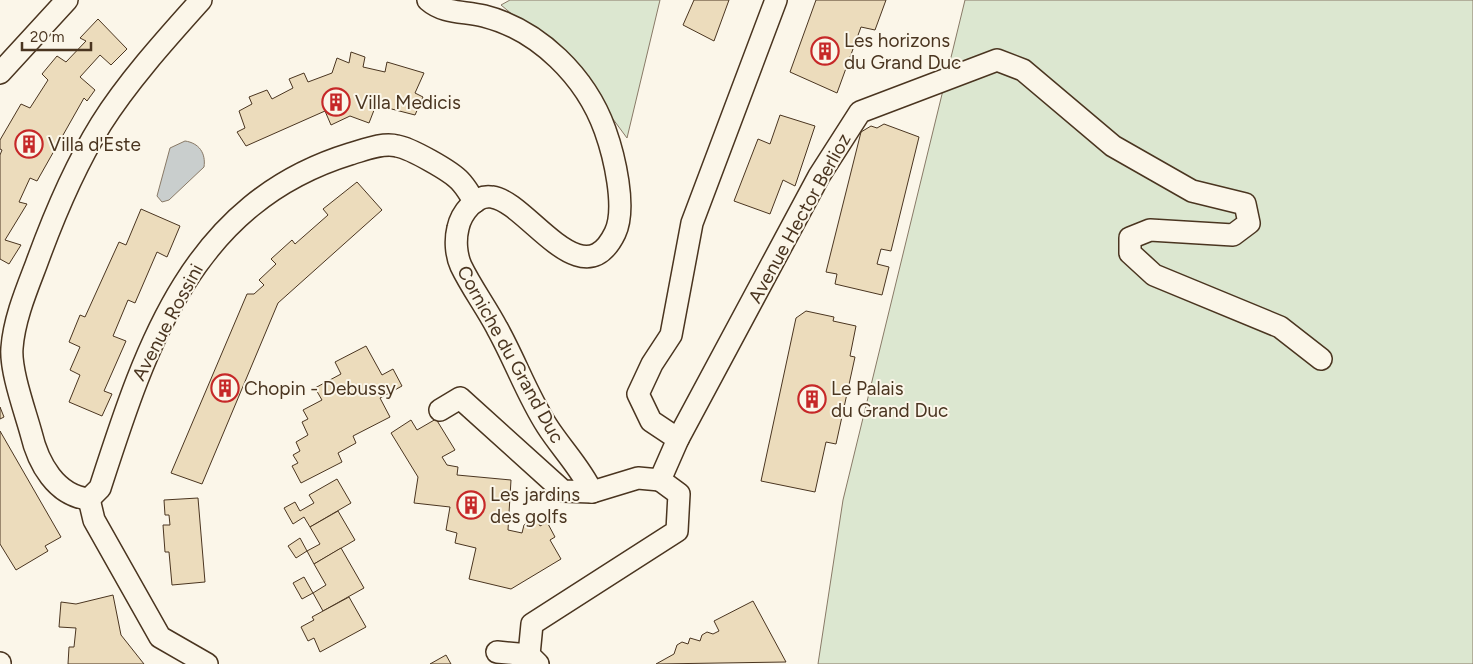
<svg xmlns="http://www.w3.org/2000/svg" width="1473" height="664" font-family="Figtree,sans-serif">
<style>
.green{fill:#dce7d0;stroke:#887966}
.water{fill:#c9cecd;stroke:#887966}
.building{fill:#ecdcbc;stroke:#4a3520}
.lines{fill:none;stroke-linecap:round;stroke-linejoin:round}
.minor-casing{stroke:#4a3520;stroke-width:24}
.minor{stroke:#fbf6e9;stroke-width:21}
.labels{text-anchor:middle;stroke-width:4;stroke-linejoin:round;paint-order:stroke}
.poi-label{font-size:19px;fill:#4a3520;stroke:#fbf6e9;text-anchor:start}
.street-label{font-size:19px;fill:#4a3520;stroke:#fbf6e9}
</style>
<rect width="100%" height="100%" fill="#fbf6e9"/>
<!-- green -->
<g class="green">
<path d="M510 0H660L627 138 573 65 501 5Z"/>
<path d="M965 0H1473V664H818L843 500Z"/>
</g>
<!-- water -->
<path class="water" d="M185 141C199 143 206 153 204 167L169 200 162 202 157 196 170 148Z"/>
<!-- building -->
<g class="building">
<path d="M694 0H729L714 41 683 25Z"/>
<path d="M816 0H886L875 30 861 27 837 93 790 72Z"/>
<path d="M98 19 127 49 111 65 100 55 80 77 95 90 87 101 84 98 37 181 30 178 19 202 27 204 5 240 21 245 9 264 0 259V155L2 150 0 149V140L21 104 30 108 48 80 42 74 57 56 66 62 86 41 80 38Z"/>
<path d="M351 52 365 57 363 67 385 72 387 62 424 73 415 93 423 97 415 115 376 105 369 123 350 116 331 125 325 111 246 146 237 132 245 128 239 111 252 104 249 97 267 90 272 99 293 88 289 79 304 73 308 82 332 73 337 58 349 63Z"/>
<path d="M780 115 815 126 795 186 783 180 770 214 734 201 758 139 770 144Z"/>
<path d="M884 124 919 137 891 251 881 249 877 264 889 267 882 295 835 284 837 274 826 272 861 132 871 126 877 128Z"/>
<path d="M357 182 382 210 278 303 202 484 171 473 247 294H254L264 285 259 280 276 264 271 259 292 240 295 244 328 215 323 209Z"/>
<path d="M141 209 180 226 167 257 157 252 135 303 128 300 113 336 126 341 104 391 112 394 102 416 69 402 80 375 70 370 80 347 69 342 80 315 85 317 119 242 126 245Z"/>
<path d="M806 311 834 317 833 321 856 326 850 356 855 357 836 444 826 442 815 492 761 481 796 318Z"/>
<path d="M366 346 382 375 393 369 402 386 380 398 390 417 353 436 356 443 338 453 342 462 301 483 292 466 298 463 293 455 300 451 296 442 308 435 302 422 308 419 303 410 322 400 315 388 341 374 335 362Z"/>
<path d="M0 407 4 417 0 419Z"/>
<path d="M436 419 455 450 442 457 447 465 458 467 457 475 511 480 508 530 522 533 524 525 536 518 540 526 547 522 555 537 550 540 561 559 511 589 469 579 476 548 455 543 457 533 446 530 450 507 414 503 418 477 391 433 411 420 417 430Z"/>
<path d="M0 431 61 537 45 546 48 551 16 570 0 544Z"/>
<path d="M337 479 351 503 310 527 304 517 293 524 284 508 295 502 300 511 314 503 309 495Z"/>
<path d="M198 498 205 582 172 585 169 552H165L163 525H170L169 515H165L164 500Z"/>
<path d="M338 511 355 540 314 564 307 551 320 544 310 527Z"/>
<path d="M300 538 307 551 296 558 288 546Z"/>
<path d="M341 548 364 588 323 611 313 593 326 585 314 564Z"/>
<path d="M304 577 313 593 302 599 293 583Z"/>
<path d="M113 595 121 635 144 664H68L69 647H74L76 628 59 627 61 602 76 604Z"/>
<path d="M349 597 366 627 320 652 314 638 308 641 301 627 314 620 312 617Z"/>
<path d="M753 601 786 662 656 664 674 654 677 645 682 642 688 644 690 638 700 641 702 635 707 632 713 634 719 631 714 621Z"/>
<path d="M446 655 451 664H430Z"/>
</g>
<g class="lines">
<!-- minor casing -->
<g class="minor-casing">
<g id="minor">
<path d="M428 0C444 14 464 11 484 16 539 30 586 77 605 130 614 155 627 208 615 233 582 301 527 201 492 197 475 194 461 214 458 228 455 240 456 255 461 266 471 287 486 307 497 328 515 360 527 395 547 426 561 448 581 468 592 492L638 478 660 480"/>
<path d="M0 73 67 0"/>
<path d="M440 410 460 398 563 491 592 492"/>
<path d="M678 439 651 421 638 394 652 364 671 335 692 223 776 0"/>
<path d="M660 480 678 439 819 176 860 112 997 60 1023 70 1113 146 1192 191 1245 204 1249 223 1233 235 1150 230 1130 238V253L1154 275 1280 327 1321 359"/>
<path d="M89 499 100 488C146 346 191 203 350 154 364 150 383 142 397 146 410 148 451 171 460 181 466 187 470 195 475 202"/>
<path d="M89 499C56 496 38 463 31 433 25 411 10 370 12 348 14 320 26 291 36 265 53 218 75 166 101 124 128 81 167 38 201 0"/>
<path d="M89 499 94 520 160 637 207 664"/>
<path d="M497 652 529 655"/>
<path d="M0 663V664"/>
<path d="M538 664 529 655 532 624 677 531 679 494 660 480"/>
</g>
</g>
<!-- minor -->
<use href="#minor" class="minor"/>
</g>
<!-- icons -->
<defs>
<g id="building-ring" transform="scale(1.4375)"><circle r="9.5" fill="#fbf6e9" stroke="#c62828" stroke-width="1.5"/><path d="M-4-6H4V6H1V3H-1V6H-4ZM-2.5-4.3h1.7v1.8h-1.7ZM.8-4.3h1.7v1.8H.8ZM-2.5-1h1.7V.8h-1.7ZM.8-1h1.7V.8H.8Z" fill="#c62828"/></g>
</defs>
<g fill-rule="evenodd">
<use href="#building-ring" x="825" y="51"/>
<use href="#building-ring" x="336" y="102"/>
<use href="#building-ring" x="29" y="144"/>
<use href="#building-ring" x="225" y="388"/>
<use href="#building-ring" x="812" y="399"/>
<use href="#building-ring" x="471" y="505"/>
</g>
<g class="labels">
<!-- poi labels -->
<g class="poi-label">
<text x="844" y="47">Les horizons<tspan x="844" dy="22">du Grand Duc</tspan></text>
<text x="355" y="109">Villa Medicis</text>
<text x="48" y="151">Villa d'Este</text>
<text x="244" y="395">Chopin - Debussy</text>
<text x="831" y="395">Le Palais<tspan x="831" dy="22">du Grand Duc</tspan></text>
<text x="490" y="501">Les jardins<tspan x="490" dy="22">des golfs</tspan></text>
</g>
<!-- street labels -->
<g class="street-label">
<text transform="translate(799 218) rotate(-61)" y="7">Avenue Hector Berlioz</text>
<text transform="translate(167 322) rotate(-62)" y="7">Avenue Rossini</text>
<text transform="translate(511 354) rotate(61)" y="7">Corniche du Grand Duc</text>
</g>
</g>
<!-- scale -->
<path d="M22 42v8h69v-8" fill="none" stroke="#4a3520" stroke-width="2.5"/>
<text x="30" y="42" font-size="15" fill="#4a3520" stroke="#fbf6e9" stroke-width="4" paint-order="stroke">20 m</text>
</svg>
